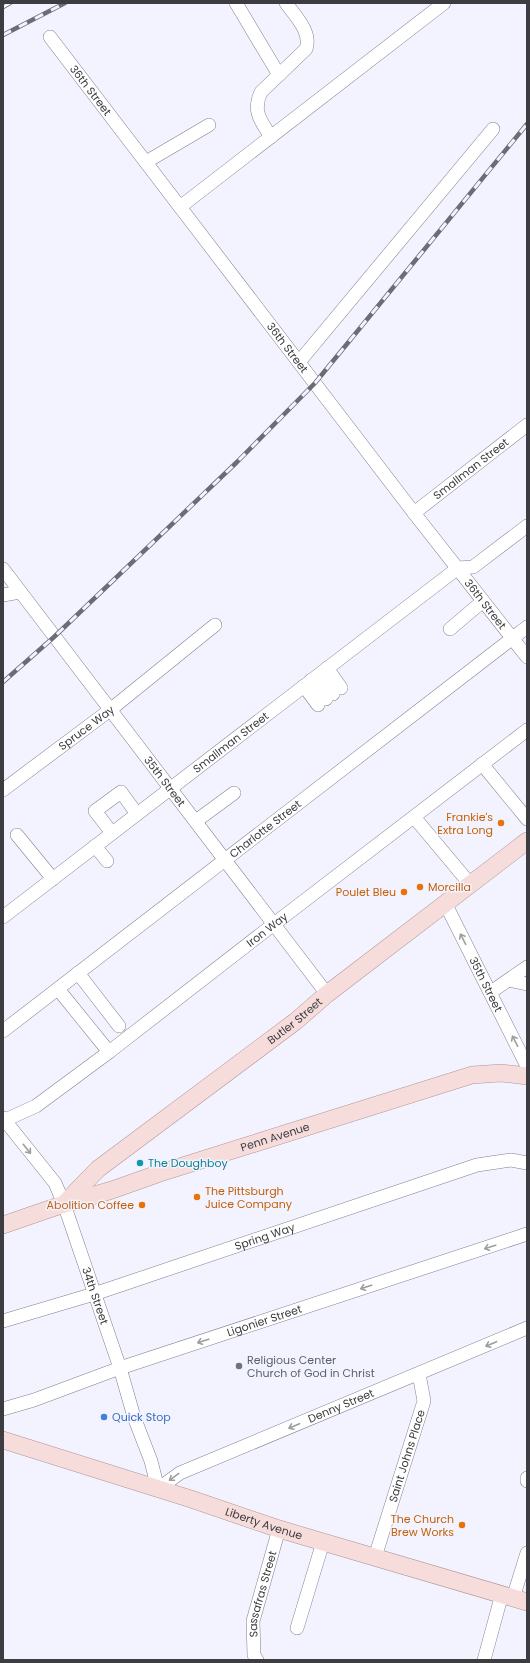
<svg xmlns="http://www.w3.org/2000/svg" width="530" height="1663" font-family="Poppins,sans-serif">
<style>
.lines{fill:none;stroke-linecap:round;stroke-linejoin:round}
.minor-casing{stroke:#81818c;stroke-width:14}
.major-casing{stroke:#b29596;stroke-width:18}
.minor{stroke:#fff;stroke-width:13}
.major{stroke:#f7dcdc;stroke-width:17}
.rail-casing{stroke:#6c6d74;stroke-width:4.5}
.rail{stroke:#f2f3ff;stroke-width:3;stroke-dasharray:9;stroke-linecap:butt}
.oneway{stroke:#9e9ea0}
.food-dot{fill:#e8710a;stroke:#f2f3ff;stroke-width:1.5}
.culture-dot{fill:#0f9aa8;stroke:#f2f3ff;stroke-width:1.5}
.worship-dot{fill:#6b7280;stroke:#f2f3ff;stroke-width:1.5}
.shop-dot{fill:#3f7fe0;stroke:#f2f3ff;stroke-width:1.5}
.labels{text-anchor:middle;stroke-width:3;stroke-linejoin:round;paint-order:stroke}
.street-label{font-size:11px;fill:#3c3c41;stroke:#f2f3ff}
.food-label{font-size:11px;fill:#c56008;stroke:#f2f3ff;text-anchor:end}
.culture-label{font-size:11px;fill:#0d838f;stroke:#f2f3ff;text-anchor:start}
.worship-label{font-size:11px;fill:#5b616d;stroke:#f2f3ff;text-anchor:start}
.shop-label{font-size:11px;fill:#366cbe;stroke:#f2f3ff;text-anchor:start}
</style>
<rect width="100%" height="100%" fill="#f2f3ff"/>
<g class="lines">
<!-- minor casing -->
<g class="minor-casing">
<g id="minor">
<path d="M236 3 279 75"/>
<path id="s1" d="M50 37 414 513 527 657"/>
<path d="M271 137C261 121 252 112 261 92L306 49C312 32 295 16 286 3"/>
<path d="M146 162 209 125"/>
<path d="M180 207 444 3"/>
<path d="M299 362 493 129"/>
<path id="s2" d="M414 513 527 425"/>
<path d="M458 568 473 567 527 526"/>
<path id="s3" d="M3 569 327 994"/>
<path d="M3 595 20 592"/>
<path d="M450 629 483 601"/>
<path d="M327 668 341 688"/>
<path d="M319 675 333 694"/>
<path d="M311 680 326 699"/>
<path d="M304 686 318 705"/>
<path d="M482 764 527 819"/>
<path id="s4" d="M3 790 110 710 215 625"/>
<path d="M414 817 470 884"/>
<path d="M196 821 234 793"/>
<path d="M112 833 95 811 121 792 137 814"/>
<path d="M17 835 53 879"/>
<path d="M95 846 107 861"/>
<path id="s5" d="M445 903 527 1066"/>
<path id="s6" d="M3 917 458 568"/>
<path d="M78 973 119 1026"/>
<path d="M509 980 527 984"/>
<path d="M58 989 109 1052"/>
<path d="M491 992 527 967"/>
<path id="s7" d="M3 1031 527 627"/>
<path id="s8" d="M3 1118 55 1183 64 1204 120 1368 134 1417 151 1461 158 1489 180 1473 527 1328"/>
<path id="s9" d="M3 1121 36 1106 109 1052 274 924 527 730"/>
<path id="s10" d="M3 1321 94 1294 477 1165 511 1160 527 1163"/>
<path id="s11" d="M3 1409 34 1400 120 1368 527 1234"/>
<path d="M527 1478V1481"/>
<path id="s12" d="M375 1557 424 1401 419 1374"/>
<path d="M513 1598 527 1553"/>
<path d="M297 1628 323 1542"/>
<path id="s13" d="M257 1660 254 1655 253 1621 279 1529"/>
<path d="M484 1660 502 1594"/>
</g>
</g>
<!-- major casing -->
<g class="major-casing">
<g id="major">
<path id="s14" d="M64 1204 98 1169 296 1021 327 994 527 841"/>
<path id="s15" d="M3 1225 64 1204 112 1190 160 1173 472 1075 501 1073 527 1076"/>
<path id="s16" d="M3 1440 191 1499 279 1529 527 1602"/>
</g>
</g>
<!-- minor -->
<use href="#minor" class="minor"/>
<!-- major -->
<use href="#major" class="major"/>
<!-- rail casing -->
<g class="rail-casing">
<g id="rail">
<path d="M3 7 10 3"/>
<path d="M3 35 65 3"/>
<path d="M3 682 54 637 237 462 315 383 527 124"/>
</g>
</g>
<!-- rail -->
<use href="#rail" class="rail"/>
</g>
<!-- one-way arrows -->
<defs><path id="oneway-shaft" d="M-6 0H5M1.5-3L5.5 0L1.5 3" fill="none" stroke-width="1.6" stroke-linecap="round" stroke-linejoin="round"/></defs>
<g class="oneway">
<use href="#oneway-shaft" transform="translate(463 939) rotate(-117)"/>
<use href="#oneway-shaft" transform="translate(515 1041) rotate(-117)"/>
<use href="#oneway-shaft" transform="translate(27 1149) rotate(51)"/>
<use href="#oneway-shaft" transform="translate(490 1247) rotate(162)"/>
<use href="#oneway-shaft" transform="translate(366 1287) rotate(162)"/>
<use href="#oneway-shaft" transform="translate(203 1341) rotate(162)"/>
<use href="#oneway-shaft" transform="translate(491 1344) rotate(157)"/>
<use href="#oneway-shaft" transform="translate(294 1426) rotate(157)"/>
<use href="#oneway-shaft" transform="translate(174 1477) rotate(144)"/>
</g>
<!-- markers -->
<g class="food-dot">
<circle cx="501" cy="823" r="4"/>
<circle cx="420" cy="887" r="4"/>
<circle cx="404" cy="892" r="4"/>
<circle cx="197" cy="1197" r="4"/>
<circle cx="142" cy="1205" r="4"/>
<circle cx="462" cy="1525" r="4"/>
</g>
<circle class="culture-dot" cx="140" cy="1163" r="4"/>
<circle class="worship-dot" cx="239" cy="1366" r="4"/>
<circle class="shop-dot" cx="104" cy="1417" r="4"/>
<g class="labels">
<!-- street labels -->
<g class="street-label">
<text dy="4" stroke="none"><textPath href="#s1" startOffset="67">36th Street</textPath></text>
<text dy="4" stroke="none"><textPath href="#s1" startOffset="391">36th Street</textPath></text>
<text dy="4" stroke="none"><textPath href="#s2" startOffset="72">Smallman Street</textPath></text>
<text dy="4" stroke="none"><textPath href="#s1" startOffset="715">36th Street</textPath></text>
<text dy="4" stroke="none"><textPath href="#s4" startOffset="104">Spruce Way</textPath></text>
<text dy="4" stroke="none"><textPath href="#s6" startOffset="287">Smallman Street</textPath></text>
<text dy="4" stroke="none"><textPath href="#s3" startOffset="267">35th Street</textPath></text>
<text dy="4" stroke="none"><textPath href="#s7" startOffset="331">Charlotte Street</textPath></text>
<text dy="4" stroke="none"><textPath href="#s9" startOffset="327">Iron Way</textPath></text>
<text dy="4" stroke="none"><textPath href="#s5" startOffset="91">35th Street</textPath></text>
<text dy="4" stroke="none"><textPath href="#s14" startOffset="295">Butler Street</textPath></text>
<text dy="4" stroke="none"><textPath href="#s15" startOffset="286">Penn Avenue</textPath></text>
<text dy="4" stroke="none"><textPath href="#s10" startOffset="275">Spring Way</textPath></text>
<text dy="4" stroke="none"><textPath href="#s8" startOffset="203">34th Street</textPath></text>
<text dy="4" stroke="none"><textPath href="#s11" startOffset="276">Ligonier Street</textPath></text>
<text dy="4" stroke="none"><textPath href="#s8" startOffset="608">Denny Street</textPath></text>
<text dy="4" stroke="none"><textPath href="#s12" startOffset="106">Saint Johns Place</textPath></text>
<text dy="4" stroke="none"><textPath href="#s16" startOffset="274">Liberty Avenue</textPath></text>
<text dy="4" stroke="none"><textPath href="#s13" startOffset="68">Sassafras Street</textPath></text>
</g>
<!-- food labels -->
<g class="food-label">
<text x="493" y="821">Frankie's<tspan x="493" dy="13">Extra Long</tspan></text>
<text x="428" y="891" text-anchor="start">Morcilla</text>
<text x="396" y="896">Poulet Bleu</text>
<text x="205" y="1195" text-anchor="start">The Pittsburgh<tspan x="205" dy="13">Juice Company</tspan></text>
<text x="134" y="1209">Abolition Coffee</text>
<text x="454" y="1523">The Church<tspan x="454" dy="13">Brew Works</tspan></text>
</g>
<!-- culture labels -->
<g class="culture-label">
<text x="148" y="1167">The Doughboy</text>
</g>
<!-- worship labels -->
<g class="worship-label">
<text x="247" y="1364">Religious Center<tspan x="247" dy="13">Church of God in Christ</tspan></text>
</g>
<!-- shop labels -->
<g class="shop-label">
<text x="112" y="1421">Quick Stop</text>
</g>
</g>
<!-- border -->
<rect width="530" height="1663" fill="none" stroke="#3c3c41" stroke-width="8"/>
</svg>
